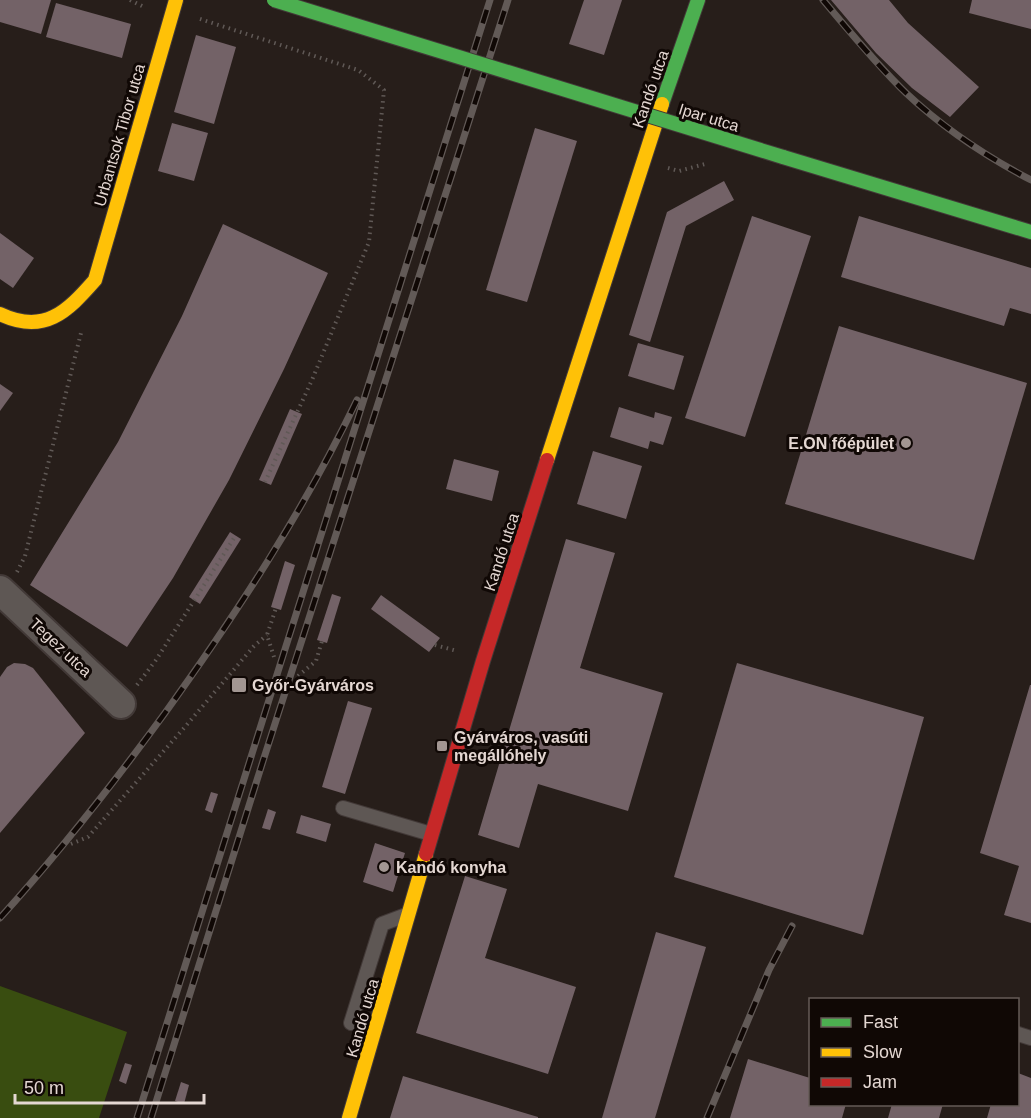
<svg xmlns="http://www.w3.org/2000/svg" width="1031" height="1118" font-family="Helvetica,sans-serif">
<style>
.forest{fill:#394d10}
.building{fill:#736267}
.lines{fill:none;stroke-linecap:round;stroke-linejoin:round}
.lane-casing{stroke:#423937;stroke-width:16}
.street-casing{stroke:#423937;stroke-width:32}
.fast-casing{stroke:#423937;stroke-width:16}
.slow-casing{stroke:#423937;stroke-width:16}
.jam-casing{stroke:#423937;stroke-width:16}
.path{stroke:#605956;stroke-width:4;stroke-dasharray:1.5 4.5;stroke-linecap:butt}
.lane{stroke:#5e5754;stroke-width:14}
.street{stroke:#5e5754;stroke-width:28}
.fast{stroke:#4caf50;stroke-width:14}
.slow{stroke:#ffc107;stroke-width:14}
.jam{stroke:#c62828;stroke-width:14}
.rail-casing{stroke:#625a57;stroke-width:7}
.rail{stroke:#100805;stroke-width:4.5;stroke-dasharray:14;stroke-linecap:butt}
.fast-bridge-casing{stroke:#423937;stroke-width:16;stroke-linecap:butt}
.fast-bridge{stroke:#4caf50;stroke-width:14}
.poi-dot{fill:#a29692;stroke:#100805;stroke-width:2}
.labels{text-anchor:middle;stroke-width:6;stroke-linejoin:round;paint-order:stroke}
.street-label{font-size:16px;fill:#e4d7d2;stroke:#100805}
.poi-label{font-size:16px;font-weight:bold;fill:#e4d7d2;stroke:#100805;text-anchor:start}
</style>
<rect width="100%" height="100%" fill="#271e1a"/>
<!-- forest -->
<path class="forest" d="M0 986 127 1032 99 1118H0Z"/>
<!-- building -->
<g class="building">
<path d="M0 0H51L41 34 0 22Z"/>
<path d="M584 0H622L604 55 569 44Z"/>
<path d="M831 0H889L908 23 979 87 950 117 912 88 876 53Z"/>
<path d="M972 0H1031V29L969 13Z"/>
<path d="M56 3 131 24 122 58 46 37Z"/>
<path d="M196 35 236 47 214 124 174 112Z"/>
<path d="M172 123 208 133 194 181 158 171Z"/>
<path d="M535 128 577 141 527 302 486 290Z"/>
<path d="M724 181 734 200 686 226 650 342 629 335 667 212Z"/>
<path d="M752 216 811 236 745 437 685 418Z"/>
<path d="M859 216 1031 268V314L1010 308 1004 326 841 277Z"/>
<path d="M223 224 328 273 284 369 229 480 173 578 127 647 30 585 118 442 182 316Z"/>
<path d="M0 233 34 258 13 288 0 279Z"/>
<path d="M839 326 1027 383 974 560 785 504Z"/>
<path d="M638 343 684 356 674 390 628 376Z"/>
<path d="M0 384 13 393 0 411Z"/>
<path d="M619 407 654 418 655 412 672 417 663 445 650 441 648 449 610 437Z"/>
<path d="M290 409 302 414 271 485 259 480Z"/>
<path d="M593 451 642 466 626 519 577 504Z"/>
<path d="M454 459 499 471 492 501 446 489Z"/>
<path d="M230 532 241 539 200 604 189 597Z"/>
<path d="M566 539 615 553 580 668 663 693 628 811 538 784 519 848 478 835Z"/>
<path d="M285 561 295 565 281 610 271 607Z"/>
<path d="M332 594 341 597 327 643 317 640Z"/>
<path d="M381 595 440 638 429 652 371 609Z"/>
<path d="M14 663 25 664 33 668 85 733 0 833V677L7 667Z"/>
<path d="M737 663 924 717 863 935 674 877Z"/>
<path d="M1030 685H1031V923L1004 915 1019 866 980 853Z"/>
<path d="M348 701 372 708 345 794 322 787Z"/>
<path d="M211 792 218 794 212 813 205 810Z"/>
<path d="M268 809 276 812 270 830 262 828Z"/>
<path d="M301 815 331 824 326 842 296 833Z"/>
<path d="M375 843 405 853 393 892 363 882Z"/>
<path d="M465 876 507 889 485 958 576 987 548 1074 416 1033Z"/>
<path d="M656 932 706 947 655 1118H602Z"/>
<path d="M748 1059 810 1078V1104H846L842 1118H730Z"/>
<path d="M125 1063 132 1065 126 1084 119 1081Z"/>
<path d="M1018 1073 1031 1078V1118H987L991 1104H1018Z"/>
<path d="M403 1076 538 1117V1118H390Z"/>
<path d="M181 1082 189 1085 184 1104 175 1101Z"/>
<path d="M892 1104H943L939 1118H888Z"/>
</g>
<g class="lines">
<!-- lane casing -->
<g class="lane-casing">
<g id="lane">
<path d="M343 808 431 834"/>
<path d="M351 1023 382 924 406 915"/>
<path d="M1018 1034 1031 1038"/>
</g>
</g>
<!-- street casing -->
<g class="street-casing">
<path id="street" d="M0 590 121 704"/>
</g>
<!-- fast casing -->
<g class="fast-casing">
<g id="fast">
<path d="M662 104 698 0"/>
<path d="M783 157 1031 232"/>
</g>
</g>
<!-- slow casing -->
<g class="slow-casing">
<g id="slow">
<path d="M0 314C44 335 67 312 95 280L176 0"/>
<path d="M547 460 662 104"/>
<path d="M349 1118 426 854"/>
</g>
</g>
<!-- jam casing -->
<g class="jam-casing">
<path id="jam" d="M426 854 483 661 547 460"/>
</g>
<!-- path -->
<g class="path">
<path d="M130 0 146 8"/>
<path d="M200 19 358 70 384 90 369 242 312 380 265 482"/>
<path d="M668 168 679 171 705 164"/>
<path d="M17 572 25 556 81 333"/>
<path d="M435 645 457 651"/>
<path d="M274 657 267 635 276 608"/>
<path d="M298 676 316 661 322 641"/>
<path d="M137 685 156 660 236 535"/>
<path d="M71 844 88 837 184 728 254 646 267 635"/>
</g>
<!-- lane -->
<use href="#lane" class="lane"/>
<!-- street -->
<use href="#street" class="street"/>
<!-- fast -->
<use href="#fast" class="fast"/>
<!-- slow -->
<use href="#slow" class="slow"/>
<!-- jam -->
<use href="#jam" class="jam"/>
<!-- rail casing -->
<g class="rail-casing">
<g id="rail">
<path d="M823 0C850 32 876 64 906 93 942 127 987 157 1031 180"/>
<path d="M0 918C59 853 113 784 165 713 237 613 303 512 357 400"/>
<path d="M137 1118 490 0"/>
<path d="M151 1118 263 761 508 0"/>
<path d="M707 1118 769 970 792 926"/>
</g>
</g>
<!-- rail -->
<use href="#rail" class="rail"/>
<!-- fast-bridge casing -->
<g class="fast-bridge-casing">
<path id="fast-bridge" d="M274 0 783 157"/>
</g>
<!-- fast-bridge -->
<use href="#fast-bridge" class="fast-bridge"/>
</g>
<!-- markers -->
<g class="poi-dot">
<circle cx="906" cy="443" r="6"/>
<rect x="231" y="677" width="16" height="16" rx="3"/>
<rect x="436" y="740" width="12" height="12" rx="3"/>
<circle cx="384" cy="867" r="6"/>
</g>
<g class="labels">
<!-- street labels -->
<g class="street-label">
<text transform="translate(650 89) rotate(-71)" y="6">Kandó utca</text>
<text transform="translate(709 117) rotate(17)" y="6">Ipar utca</text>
<text transform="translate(119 135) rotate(-74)" y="6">Urbantsok Tibor utca</text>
<text transform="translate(501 552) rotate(-72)" y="6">Kandó utca</text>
<text transform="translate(61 647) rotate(43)" y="6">Tegez utca</text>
<text transform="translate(362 1018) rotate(-74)" y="6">Kandó utca</text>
</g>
<!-- poi labels -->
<g class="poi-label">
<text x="894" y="449" text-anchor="end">E.ON főépület</text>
<text x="252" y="691">Győr-Gyárváros</text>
<text x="454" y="743">Gyárváros, vasúti<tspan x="454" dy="18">megállóhely</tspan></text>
<text x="396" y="873">Kandó konyha</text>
</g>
</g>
<!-- legend -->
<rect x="809" y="998" width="210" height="108" fill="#100805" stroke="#655b57" stroke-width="1.5"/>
<rect x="821" y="1018" width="30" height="9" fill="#4caf50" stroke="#655b57" stroke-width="1.5"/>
<text x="863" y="1028" font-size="18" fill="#e4d7d2">Fast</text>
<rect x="821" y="1048" width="30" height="9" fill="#ffc107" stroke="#655b57" stroke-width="1.5"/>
<text x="863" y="1058" font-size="18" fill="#e4d7d2">Slow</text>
<rect x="821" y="1078" width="30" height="9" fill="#c62828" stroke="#655b57" stroke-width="1.5"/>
<text x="863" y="1088" font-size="18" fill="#e4d7d2">Jam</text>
<!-- scale -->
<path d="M15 1094v9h189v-9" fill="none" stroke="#e4d7d2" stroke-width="3"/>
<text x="24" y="1094" font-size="18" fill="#e4d7d2" stroke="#100805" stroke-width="4.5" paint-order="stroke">50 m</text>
</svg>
